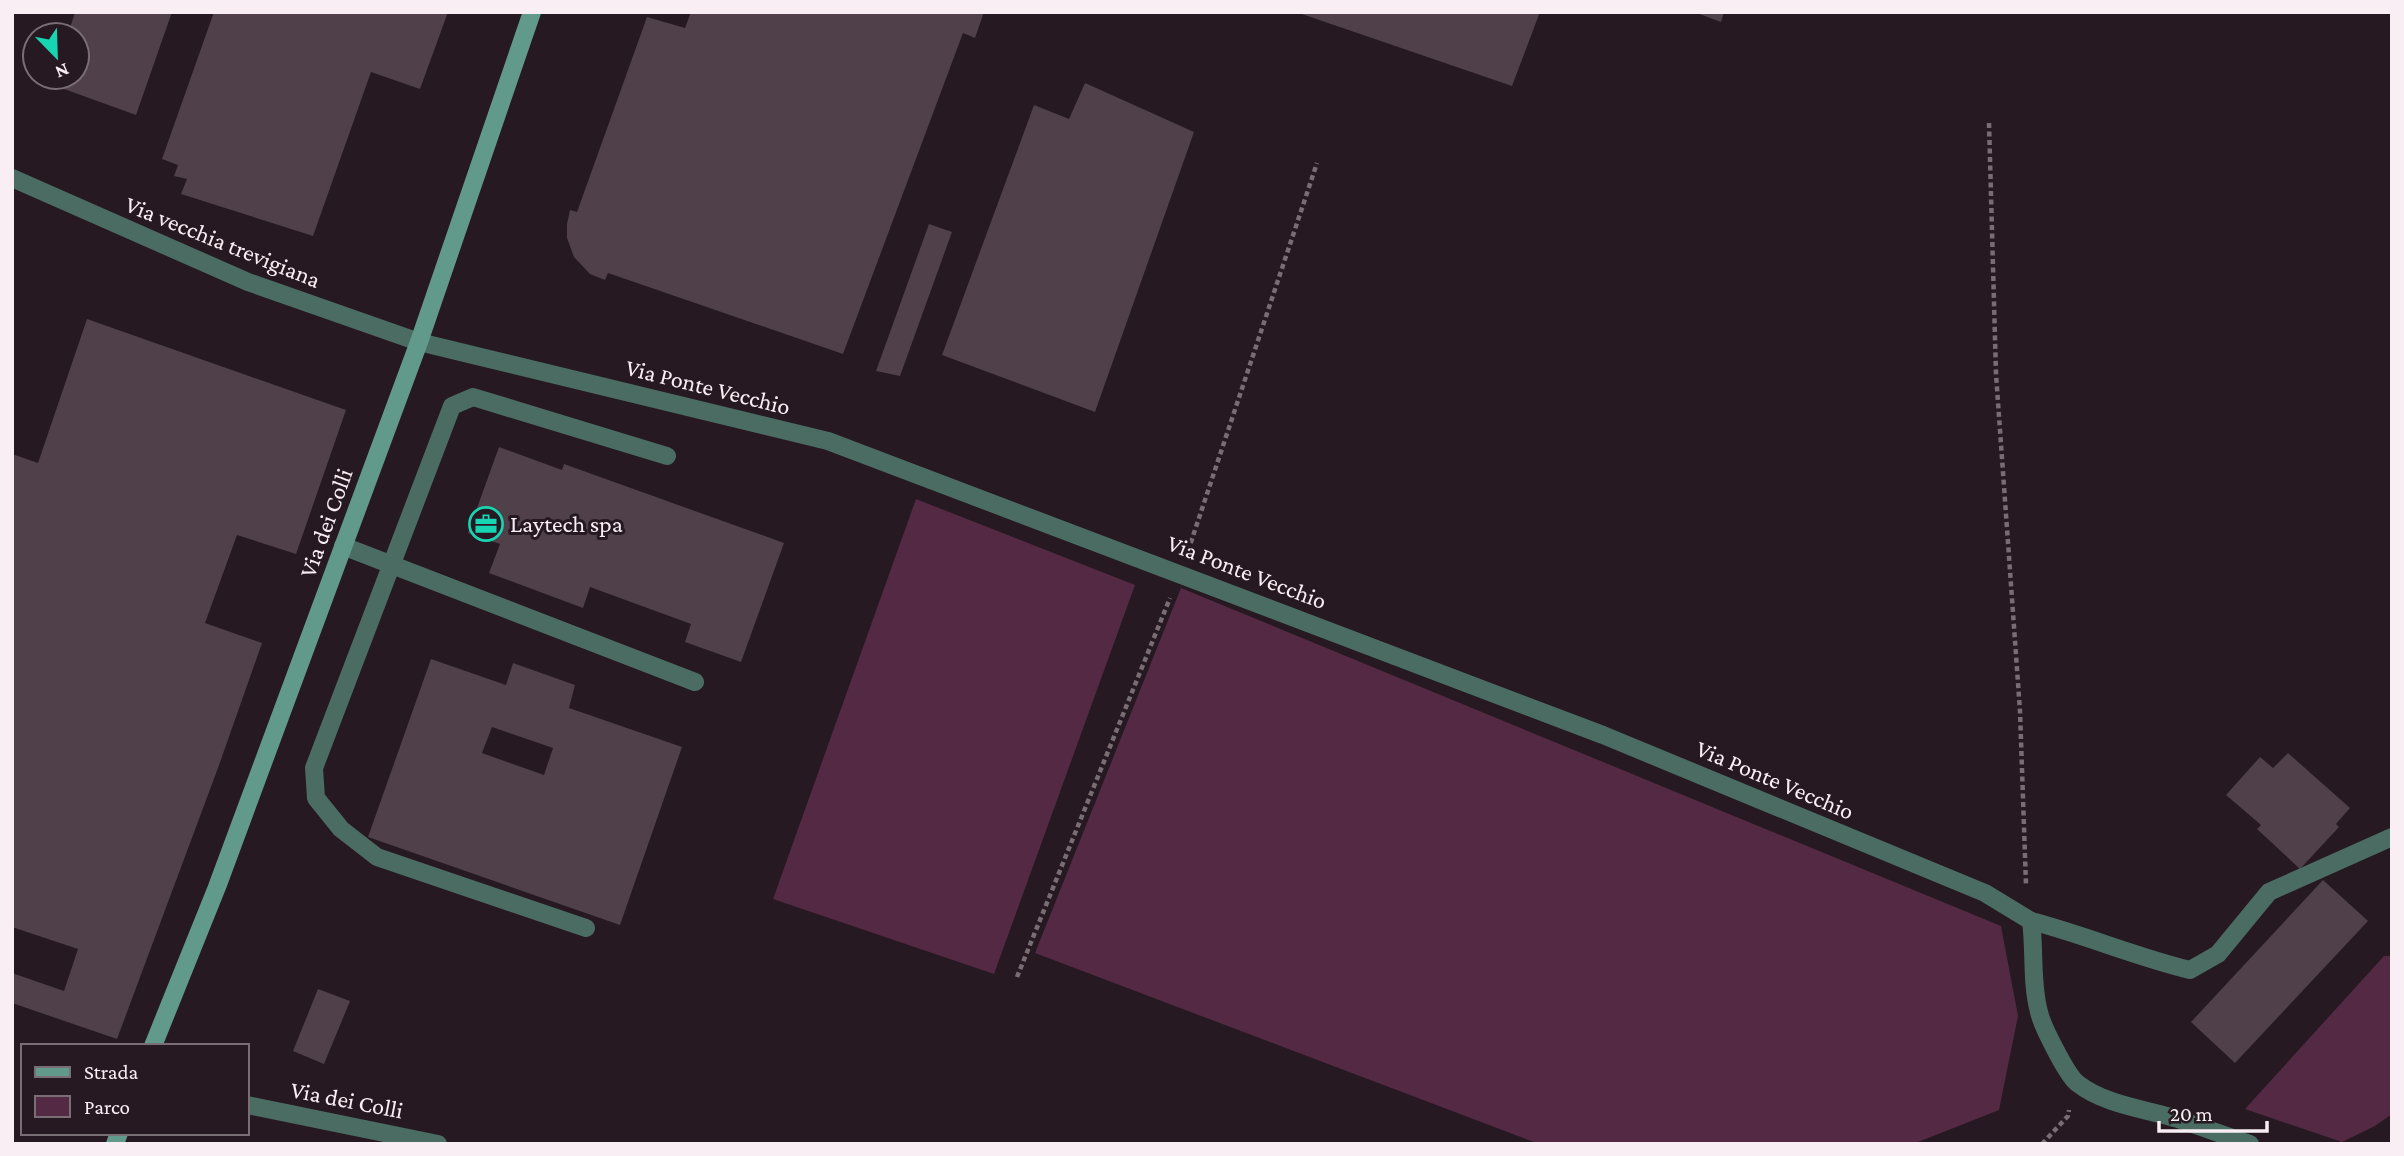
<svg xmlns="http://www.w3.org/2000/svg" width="2404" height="1156" font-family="'Crimson Pro',serif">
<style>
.green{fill:#542944}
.building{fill:#4f4049;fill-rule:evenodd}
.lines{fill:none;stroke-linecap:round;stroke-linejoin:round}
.path{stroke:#796d74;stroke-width:4.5;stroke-dasharray:5 3.5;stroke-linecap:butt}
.lane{stroke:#4a6c63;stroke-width:18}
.street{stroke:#4a6c63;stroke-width:18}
.secondary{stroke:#619a8a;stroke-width:18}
.labels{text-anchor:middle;stroke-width:6;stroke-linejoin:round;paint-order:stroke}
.street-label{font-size:24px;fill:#f8eef3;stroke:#261921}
.poi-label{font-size:24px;fill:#f8eef3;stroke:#261921;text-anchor:start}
</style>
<rect width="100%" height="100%" fill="#261921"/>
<!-- green -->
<g class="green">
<path d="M916 499 1135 585 994 974 773 899Z"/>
<path d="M1181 588 2001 926 2018 1016 1999 1110 1913 1144H1539L1035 953Z"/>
<path d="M2384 956H2392V1114L2375 1126 2342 1142 2245 1109Z"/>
</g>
<!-- building -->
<g class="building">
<path d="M75 12H172L136 115 53 85 55 77H77V35H68Z"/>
<path d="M214 12H448L420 89 371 72 313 236 181 194 187 179 174 176 178 165 162 159Z"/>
<path d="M691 12H984L975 38 963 33 843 354 608 273 605 280 590 274 574 257 567 238V224L570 210 577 212 647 17 685 28Z"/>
<path d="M1296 12H1540L1512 86Z"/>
<path d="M1694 12H1724L1721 22Z"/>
<path d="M1085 83 1194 132 1095 412 942 355 1034 105 1069 119Z"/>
<path d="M929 224 952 232 900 376 876 371Z"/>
<path d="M87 319 346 410 296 554 237 535 205 623 262 643 218 768 117 1039 12 1003V973L64 991 78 949 12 927V454L38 463Z"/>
<path d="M499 447 562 470 564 464 784 543 741 662 685 642 691 624 590 587 583 608 489 573 500 544 468 533Z"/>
<path d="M431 659 506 685 513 663 575 685 569 708 682 747 620 925 368 837ZM492 727 553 748 544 775 482 753Z"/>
<path d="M2288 753 2350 808 2336 824 2339 827 2300 869 2257 829 2261 825 2226 795 2260 757 2273 768Z"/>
<path d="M2323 880 2368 921 2235 1063 2191 1022Z"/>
<path d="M318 989 350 1001 324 1064 293 1051Z"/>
</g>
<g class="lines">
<!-- path -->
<g class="path">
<path d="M1989 123 1996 374 2020 711 2026 885"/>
<path d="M1188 551 1317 163"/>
<path d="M1017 977 1170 598"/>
<path d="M2042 1144 2068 1116 2069 1110"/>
</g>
<!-- lane -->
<g class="lane">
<path d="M343 546 695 682"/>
<path d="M2031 921C2085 935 2136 957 2190 970L2218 954 2269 892 2392 837"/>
<path d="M586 928 377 857 341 829 316 798 314 768 452 406 473 397 667 456"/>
</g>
<!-- street -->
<g class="street">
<path d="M12 178 248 282 419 342 828 441 1603 735 1985 893 2031 921C2035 951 2031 982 2039 1012 2042 1026 2067 1075 2077 1083 2105 1105 2145 1109 2178 1119 2202 1127 2226 1136 2250 1144"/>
<path d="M247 1105 438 1144"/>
</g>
<!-- secondary -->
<g class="secondary">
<path d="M153 1046 217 887 419 342 532 12"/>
<path d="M115 1144 119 1133"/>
</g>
</g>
<!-- icons -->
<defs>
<g id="office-ring" transform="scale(1.75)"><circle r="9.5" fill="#261921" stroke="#17d5b2" stroke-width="1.5"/><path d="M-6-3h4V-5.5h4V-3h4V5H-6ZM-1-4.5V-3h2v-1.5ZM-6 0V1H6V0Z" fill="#17d5b2"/></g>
</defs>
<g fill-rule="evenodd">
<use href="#office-ring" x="486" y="524"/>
</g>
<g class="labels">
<!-- street labels -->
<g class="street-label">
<text transform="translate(223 242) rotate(22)" y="8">Via vecchia trevigiana</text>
<text transform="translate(708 387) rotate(14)" y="8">Via Ponte Vecchio</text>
<text transform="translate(326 523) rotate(-70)" y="8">Via dei Colli</text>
<text transform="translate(1247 572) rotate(21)" y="8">Via Ponte Vecchio</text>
<text transform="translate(1775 780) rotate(23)" y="8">Via Ponte Vecchio</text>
<text transform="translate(347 1100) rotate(11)" y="8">Via dei Colli</text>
</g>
<!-- poi labels -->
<g class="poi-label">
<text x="510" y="532">Laytech spa</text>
</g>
</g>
<!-- border -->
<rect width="2404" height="1156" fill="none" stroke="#f8eef3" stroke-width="28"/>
<!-- legend -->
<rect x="21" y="1044" width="228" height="91" fill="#261921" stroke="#7a6e75" stroke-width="2"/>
<rect x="35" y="1067" width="35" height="10" fill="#619a8a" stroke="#7a6e75" stroke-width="2"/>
<text x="84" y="1079" font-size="21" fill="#f8eef3">Strada</text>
<rect x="35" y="1096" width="35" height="21" fill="#542944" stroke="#7a6e75" stroke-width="2"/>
<text x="84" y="1114" font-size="21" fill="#f8eef3">Parco</text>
<!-- north arrow -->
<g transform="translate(56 56) rotate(157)"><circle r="33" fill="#261921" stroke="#7a6e75" stroke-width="2"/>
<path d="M0-5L12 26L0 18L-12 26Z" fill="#17d5b2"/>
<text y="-10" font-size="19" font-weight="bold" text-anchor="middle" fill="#f8eef3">N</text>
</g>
<!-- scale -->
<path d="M2159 1121v10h108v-10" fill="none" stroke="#f8eef3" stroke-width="3.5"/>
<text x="2170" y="1121" font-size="21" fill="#f8eef3" stroke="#261921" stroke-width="5" paint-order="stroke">20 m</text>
</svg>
